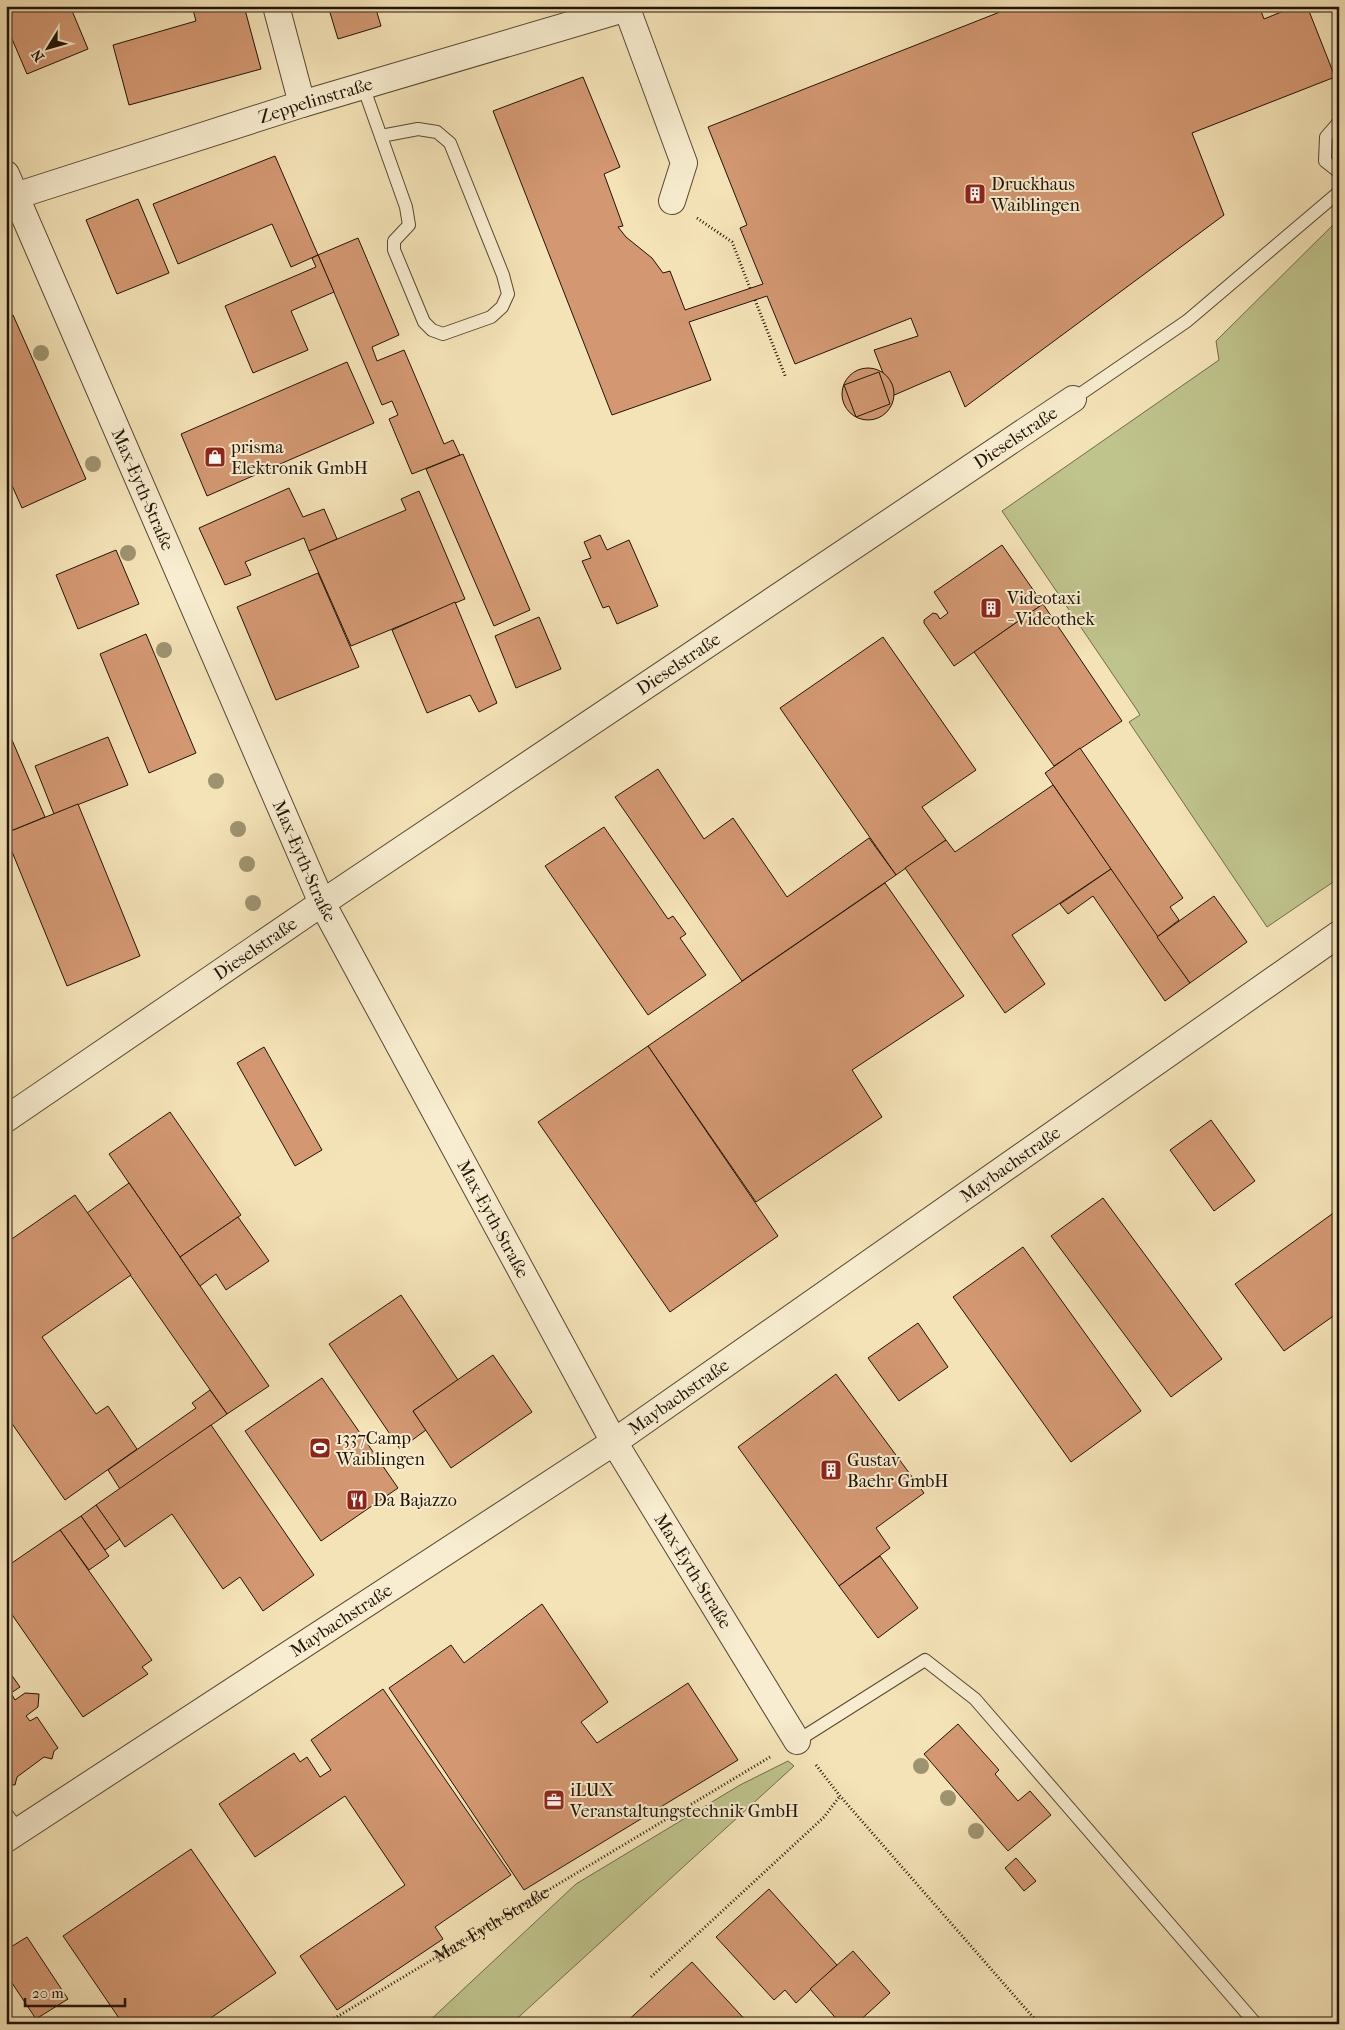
<svg xmlns="http://www.w3.org/2000/svg" width="1345" height="2030" font-family="'IM FELL French Canon',serif">
<style>
.green{fill:#bfc38c;stroke:#706c49}
.building{fill:#d39872;stroke:#201406}
.lines{fill:none;stroke-linecap:round;stroke-linejoin:round}
.service-casing{stroke:#554832;stroke-width:14}
.minor-casing{stroke:#554832;stroke-width:28}
.path{stroke:#201406;stroke-width:3;stroke-dasharray:1 2.5;stroke-linecap:butt}
.service{stroke:#f8edd0;stroke-width:12}
.minor{stroke:#f8edd0;stroke-width:26}
.tree{fill:#9e9370}
.labels{text-anchor:middle;stroke-width:4;stroke-linejoin:round;paint-order:stroke}
.street-label{font-size:18px;fill:#201406;stroke:#f8edd0}
.poi-label{font-size:18px;fill:#201406;stroke:#f8edd0;text-anchor:start}
</style>
<rect width="100%" height="100%" fill="#f4e3b7"/>
<filter id="stains"><feTurbulence type="fractalNoise" baseFrequency=".004" numOctaves="4"/><feColorMatrix values="0 0 0 0 .2 0 0 0 0 .09 0 0 0 0 .02 0 0 0 .5 -.17"/></filter>
<radialGradient id="worn" r=".72"><stop offset=".6" stop-color="#630" stop-opacity="0"/><stop offset="1" stop-color="#630" stop-opacity=".3"/></radialGradient>
<!-- green -->
<g class="green">
<path d="M1339 219V878L1267 927 1129 722 1140 715 1137 710 1002 511 1219 360 1216 341Z"/>
<path d="M788 1761 794 1766 511 2024H426L576 1884 740 1785Z"/>
</g>
<!-- building -->
<g class="building">
<path d="M6 6H70L88 49 27 74 6 25Z"/>
<path d="M192 6H244L261 69 129 105 113 45 196 21Z"/>
<path d="M328 6H375L381 26 338 39Z"/>
<path d="M1015 6H1259L1264 19 1296 6H1307L1335 77 1192 133 1224 215 965 407 950 371 892 396 874 350 918 336 911 318 795 364 767 296 689 322 711 380 612 415 493 111 583 77 620 167 604 174 623 226 618 227 626 237 652 258 663 273 670 271 685 310 763 284 740 228 747 225 708 127Z"/>
<path d="M275 156 318 255 291 267 272 224 178 264 153 204Z"/>
<path d="M138 199 169 273 117 294 86 220Z"/>
<path d="M358 238 399 335 372 347 377 361 404 350 444 444 453 440 460 455 412 474 389 419 398 415 392 401 382 405 318 255Z"/>
<path d="M318 255 334 292 291 311 308 350 253 373 225 306 316 267 312 258Z"/>
<path d="M13 315 86 479 22 508 6 472V318Z"/>
<path d="M347 362 374 423 207 496 181 434Z"/>
<circle cx="868" cy="394" r="26"/>
<path d="M879 372 890 404 856 417 844 385Z"/>
<path d="M463 454 530 610 494 626 426 469Z"/>
<path d="M289 488 303 517 324 509 337 539 309 551 304 538 245 562 251 575 225 585 199 528Z"/>
<path d="M419 491 465 599 351 646 309 551 406 510 401 499Z"/>
<path d="M600 535 607 550 629 540 658 606 617 624 609 606 603 608 582 561 591 558 584 542Z"/>
<path d="M1002 545 1043 604 954 666 924 623V620L933 613 937 614 940 619 948 613 934 592Z"/>
<path d="M116 550 139 604 78 629 56 575Z"/>
<path d="M318 573 359 667 276 700 237 607Z"/>
<path d="M455 602 497 703 479 712 470 695 427 713 392 630Z"/>
<path d="M1043 604 1122 721 1054 766 974 652Z"/>
<path d="M539 617 561 669 516 688 495 636Z"/>
<path d="M146 634 196 753 149 773 100 654Z"/>
<path d="M883 637 976 770 922 807 946 840 896 875 780 708Z"/>
<path d="M6 726 45 817 6 833Z"/>
<path d="M108 737 128 785 54 814 35 766Z"/>
<path d="M1080 748 1183 898 1170 907 1179 920 1157 937 1045 773Z"/>
<path d="M658 769 704 839 733 818 787 897 869 838 896 875 742 981 615 797Z"/>
<path d="M1053 785 1111 869 1012 935 1045 984 1005 1013 905 868 946 840 955 852Z"/>
<path d="M78 804 140 956 67 986 6 837V833Z"/>
<path d="M604 827 668 919 673 916 686 934 680 938 706 975 648 1015 545 866Z"/>
<path d="M1111 869 1190 983 1165 1001 1093 896 1068 914 1060 904Z"/>
<path d="M885 883 964 996 852 1070 882 1117 756 1202 648 1046Z"/>
<path d="M1214 896 1247 942 1190 983 1157 937Z"/>
<path d="M648 1046 778 1236 670 1312 538 1122Z"/>
<path d="M264 1047 322 1150 295 1166 237 1063Z"/>
<path d="M170 1112 241 1215 180 1257 109 1154Z"/>
<path d="M1211 1120 1255 1181 1214 1211 1170 1150Z"/>
<path d="M129 1183 269 1386 227 1414 87 1213Z"/>
<path d="M75 1195 131 1275 42 1337 96 1414 108 1406 137 1449 65 1500 6 1415V1243Z"/>
<path d="M1103 1198 1222 1359 1171 1397 1051 1236Z"/>
<path d="M1339 1209V1312L1284 1351 1235 1284Z"/>
<path d="M238 1217 269 1261 226 1290 216 1274 200 1286 180 1257Z"/>
<path d="M1023 1247 1141 1411 1071 1462 953 1297Z"/>
<path d="M401 1295 458 1380 413 1411 426 1430 400 1449 329 1344Z"/>
<path d="M918 1323 948 1367 899 1401 868 1358Z"/>
<path d="M493 1355 532 1412 451 1468 413 1411Z"/>
<path d="M836 1374 924 1493 876 1528 890 1548 839 1586 738 1447Z"/>
<path d="M322 1378 398 1488 321 1541 245 1431Z"/>
<path d="M210 1390 227 1414 120 1489 108 1470 196 1408 192 1403Z"/>
<path d="M211 1425 314 1575 263 1611 240 1577 223 1589 172 1514 125 1547 96 1505Z"/>
<path d="M96 1505 120 1539 105 1550 81 1516Z"/>
<path d="M81 1516 109 1556 89 1570 60 1530Z"/>
<path d="M60 1530 152 1660 142 1667 148 1674 83 1717 6 1606V1567Z"/>
<path d="M880 1556 918 1608 878 1638 839 1586Z"/>
<path d="M542 1604 608 1702 581 1722 597 1743 688 1683 738 1760 524 1890 389 1688 451 1645 464 1663Z"/>
<path d="M6 1667 20 1687 11 1693 15 1700 25 1693 39 1694 38 1707 26 1716 30 1721 37 1717 58 1748 54 1751 52 1759 44 1757 17 1777 15 1785 6 1784Z"/>
<path d="M383 1689 511 1875 435 1927 443 1939 337 2010 300 1956 405 1885 345 1796 255 1857 219 1804 294 1753 300 1762 307 1757 320 1777 331 1770 311 1740Z"/>
<path d="M958 1724 999 1770 995 1774 1018 1801 1030 1791 1051 1815 1008 1851 924 1754Z"/>
<path d="M191 1849 276 1973 202 2024H123L63 1936Z"/>
<path d="M1016 1858 1036 1881 1024 1891 1005 1868Z"/>
<path d="M769 1889 837 1965 796 2003 785 1990 774 2000 716 1937Z"/>
<path d="M27 1937 68 1999 36 2019 6 1974V1950Z"/>
<path d="M853 1951 890 1993 856 2024H841L810 1989Z"/>
<path d="M692 1962 749 2024H624Z"/>
</g>
<g class="lines">
<!-- service casing -->
<g class="service-casing">
<g id="service">
<path d="M363 86 406 207 409 225 394 241V250L424 322 432 330 443 334 491 317 502 307 508 294 503 275 450 143 437 132 418 129 381 136"/>
<path d="M1339 122 1326 137 1325 161 1339 172"/>
<path d="M1073 399 1187 321 1339 192"/>
<path d="M797 1741 925 1660 975 1699 1256 2024"/>
<path d="M6 1813 19 1831"/>
</g>
</g>
<!-- minor casing -->
<g class="minor-casing">
<g id="minor">
<path d="M276 6 302 104"/>
<path d="M626 6 684 163 672 201"/>
<path id="s2" d="M6 174 322 903 614 1442 797 1741"/>
<path id="s3" d="M6 199 302 104 627 8"/>
<path id="s4" d="M6 1119 322 903 1073 399"/>
<path id="s5" d="M6 1839 614 1442 1339 934"/>
</g>
</g>
<!-- path -->
<g class="path">
<path d="M697 218 732 242 750 288"/>
<path d="M755 300 786 378"/>
<path d="M816 1765 840 1796 1039 2024"/>
<path d="M651 1977 824 1817 840 1796"/>
<path id="s1" d="M325 2024 770 1757"/>
</g>
<!-- service -->
<use href="#service" class="service"/>
<!-- minor -->
<use href="#minor" class="minor"/>
</g>
<!-- trees -->
<g class="tree">
<circle cx="41" cy="353" r="8"/>
<circle cx="93" cy="464" r="8"/>
<circle cx="128" cy="553" r="8"/>
<circle cx="164" cy="650" r="8"/>
<circle cx="216" cy="781" r="8"/>
<circle cx="238" cy="829" r="8"/>
<circle cx="247" cy="864" r="8"/>
<circle cx="253" cy="903" r="8"/>
<circle cx="921" cy="1766" r="8"/>
<circle cx="948" cy="1798" r="8"/>
<circle cx="976" cy="1831" r="8"/>
</g>
<!-- icons -->
<defs>
<g id="building-square" transform="scale(1.125)"><rect x="-9" y="-9" width="18" height="18" rx="4" fill="#8f2418" stroke="#f8edd0"/><path d="M-4-6H4V6H1V3H-1V6H-4ZM-2.5-4.3h1.7v1.8h-1.7ZM.8-4.3h1.7v1.8H.8ZM-2.5-1h1.7V.8h-1.7ZM.8-1h1.7V.8H.8Z" fill="#fff"/></g>
<g id="shop-square" transform="scale(1.125)"><rect x="-9" y="-9" width="18" height="18" rx="4" fill="#8f2418" stroke="#f8edd0"/><path d="M-5-2.5h2.3a2.7 3.5 0 0 1 5.4 0H5L5.5 6h-11ZM-1.5-2.5h3a1.5 2.3 0 0 0-3 0Z" fill="#fff"/></g>
<g id="stadium-square" transform="scale(1.125)"><rect x="-9" y="-9" width="18" height="18" rx="4" fill="#8f2418" stroke="#f8edd0"/><path d="M0-5a6.5 5 0 1 0 0 10a6.5 5 0 1 0 0-10ZM-3.5-1.8h7v3.6h-7Z" fill="#fff"/></g>
<g id="restaurant-square" transform="scale(1.125)"><rect x="-9" y="-9" width="18" height="18" rx="4" fill="#8f2418" stroke="#f8edd0"/><path d="M-5-6h1v4h1v-4h1v4h1v-4h1v5L-1.5 .5V6h-2V.5L-5-1ZM5-6V6H3V1.5H1.5Q1.5-4 5-6Z" fill="#fff"/></g>
<g id="office-square" transform="scale(1.125)"><rect x="-9" y="-9" width="18" height="18" rx="4" fill="#8f2418" stroke="#f8edd0"/><path d="M-6-3h4V-5.5h4V-3h4V5H-6ZM-1-4.5V-3h2v-1.5ZM-6 0V1H6V0Z" fill="#fff"/></g>
</defs>
<g fill-rule="evenodd">
<use href="#building-square" x="975" y="194"/>
<use href="#shop-square" x="215" y="457"/>
<use href="#building-square" x="991" y="608"/>
<use href="#stadium-square" x="320" y="1448"/>
<use href="#building-square" x="831" y="1470"/>
<use href="#restaurant-square" x="357" y="1500"/>
<use href="#office-square" x="554" y="1800"/>
</g>
<g class="labels">
<!-- street labels -->
<g class="street-label">
<text dy="6" stroke="none"><textPath href="#s3" startOffset="325">Zeppelinstraße</textPath></text>
<text dy="6" stroke="none"><textPath href="#s4" startOffset="1218">Dieselstraße</textPath></text>
<text dy="6" stroke="none"><textPath href="#s2" startOffset="344">Max-Eyth-Straße</textPath></text>
<text dy="6" stroke="none"><textPath href="#s4" startOffset="812">Dieselstraße</textPath></text>
<text dy="6" stroke="none"><textPath href="#s2" startOffset="749">Max-Eyth-Straße</textPath></text>
<text dy="6" stroke="none"><textPath href="#s4" startOffset="302">Dieselstraße</textPath></text>
<text dy="6" stroke="none"><textPath href="#s5" startOffset="1210">Maybachstraße</textPath></text>
<text dy="6" stroke="none"><textPath href="#s2" startOffset="1154">Max-Eyth-Straße</textPath></text>
<text dy="6" stroke="none"><textPath href="#s5" startOffset="805">Maybachstraße</textPath></text>
<text dy="6" stroke="none"><textPath href="#s2" startOffset="1559">Max-Eyth-Straße</textPath></text>
<text dy="6" stroke="none"><textPath href="#s5" startOffset="400">Maybachstraße</textPath></text>
<text dy="6" stroke="none"><textPath href="#s1" startOffset="194">Max-Eyth-Straße</textPath></text>
</g>
<!-- poi labels -->
<g class="poi-label">
<text x="991" y="190">Druckhaus<tspan x="991" dy="21">Waiblingen</tspan></text>
<text x="231" y="453">prisma<tspan x="231" dy="21">Elektronik GmbH</tspan></text>
<text x="1007" y="604">Videotaxi<tspan x="1007" dy="21">- Videothek</tspan></text>
<text x="336" y="1444">1337Camp<tspan x="336" dy="21">Waiblingen</tspan></text>
<text x="847" y="1466">Gustav<tspan x="847" dy="21">Baehr GmbH</tspan></text>
<text x="373" y="1506">Da Bajazzo</text>
<text x="570" y="1796">iLUX<tspan x="570" dy="21">Veranstaltungstechnik GmbH</tspan></text>
</g>
</g>
<!-- margin -->
<rect width="1345" height="2030" fill="none" stroke="#f4e3b7" stroke-width="25"/>
<rect x="8" y="8" width="1330" height="2015" fill="none" stroke="#201406" stroke-width="2.5"/>
<rect x="12" y="12" width="1320" height="2005" fill="none" stroke="#201406"/>
<!-- north arrow -->
<g transform="translate(48 48) rotate(233)" stroke="#f8edd0" stroke-width="4" paint-order="stroke">
<path d="M0-4L9 19L0 12L-9 19Z" fill="#201406"/>
<text y="-8" font-size="14" font-weight="bold" text-anchor="middle" fill="#201406">N</text>
</g>
<!-- scale -->
<path d="M25 1998v8h100v-8" fill="none" stroke="#201406" stroke-width="2.5"/>
<text x="32" y="1998" font-size="15" fill="#201406" stroke="#f8edd0" stroke-width="4" paint-order="stroke">20 m</text>
<rect width="100%" height="100%" filter="url(#stains)"/>
<rect width="100%" height="100%" fill="url(#worn)"/>
</svg>
